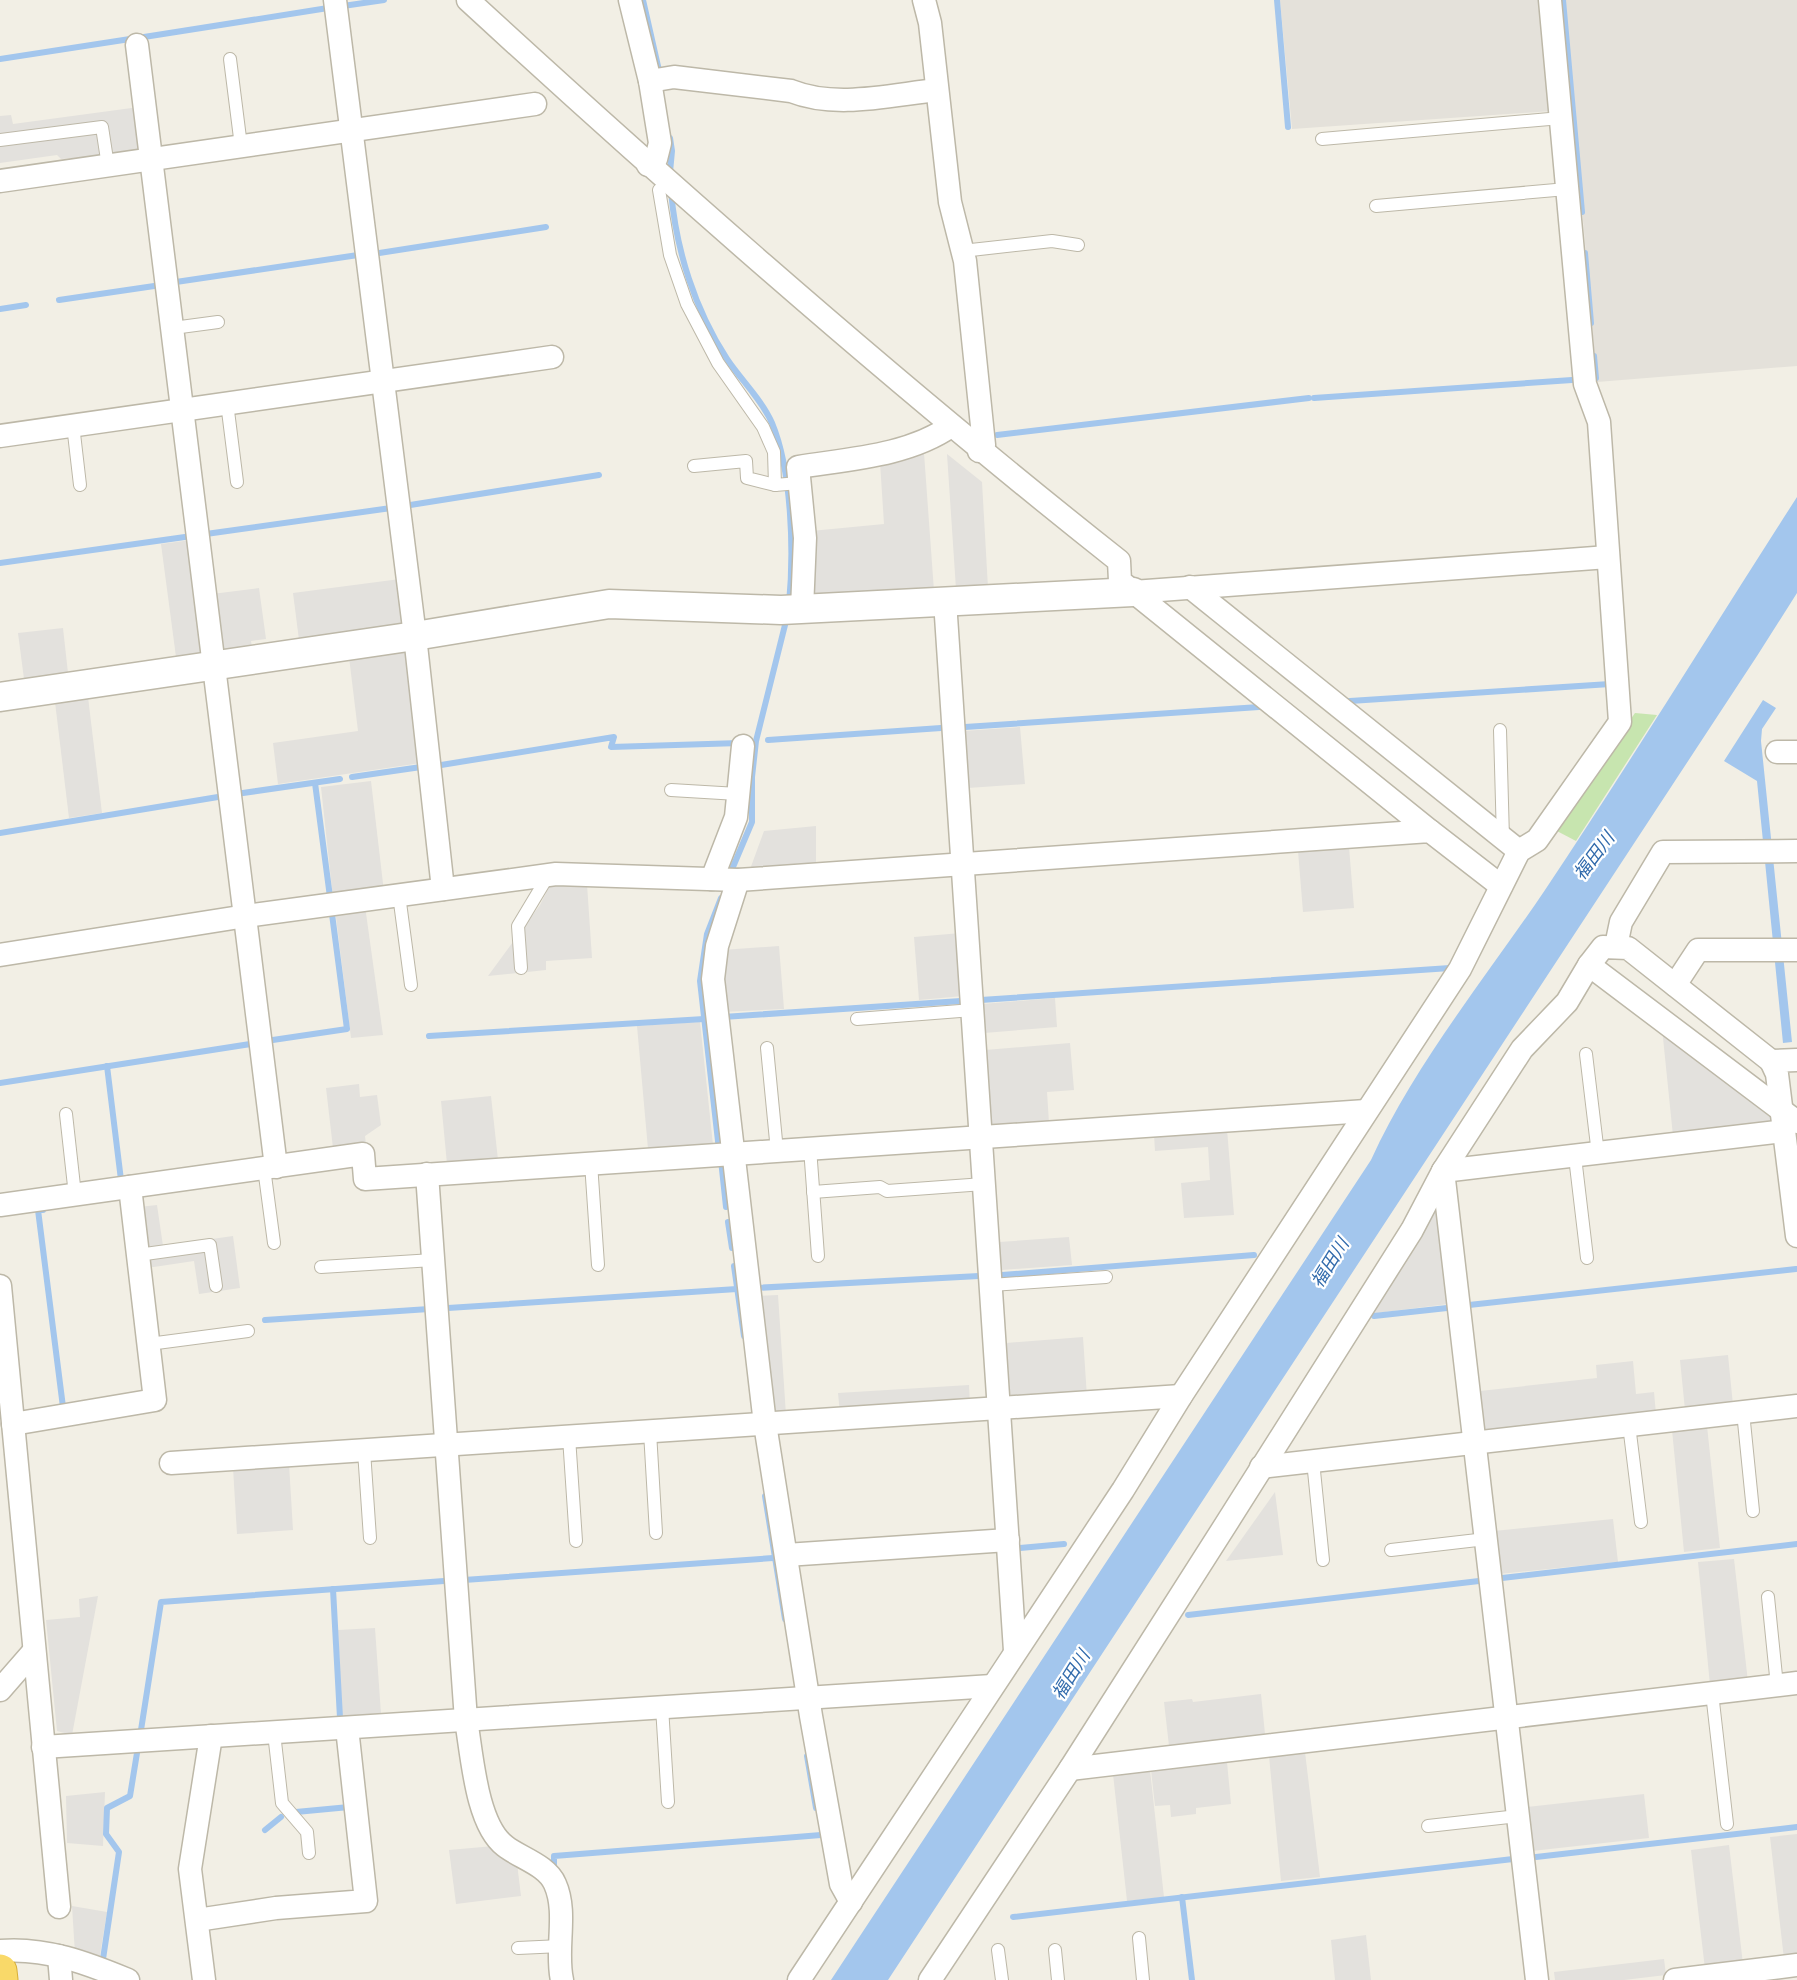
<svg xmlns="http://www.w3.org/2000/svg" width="1797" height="1980" font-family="Karla,'Noto Sans JP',sans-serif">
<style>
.industrial{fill:#e4e1da}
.green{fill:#c7e5af}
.parking{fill:#e3e1dd}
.water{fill:#a3c6ed}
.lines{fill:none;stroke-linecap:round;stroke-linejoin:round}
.stream{stroke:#a3c6ed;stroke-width:6}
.service-casing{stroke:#bdb8a8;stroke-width:14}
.minor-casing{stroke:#bdb8a8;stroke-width:25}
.tertiary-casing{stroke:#bdb8a8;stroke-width:31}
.motorway-casing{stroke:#d8af39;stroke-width:35}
.service{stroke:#fff;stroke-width:12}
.minor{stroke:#fff;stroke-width:22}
.tertiary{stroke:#fff;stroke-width:28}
.motorway{stroke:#f9d969;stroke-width:33}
.labels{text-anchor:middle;stroke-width:4.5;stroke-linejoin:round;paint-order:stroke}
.water-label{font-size:18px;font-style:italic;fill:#326bac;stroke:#fff}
</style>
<rect width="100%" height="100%" fill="#f2efe5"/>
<!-- industrial -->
<g class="industrial">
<path d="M1280 0H1540L1552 111 1292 129Z"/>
<path d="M1564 0H1797V366L1597 382Z"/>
</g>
<!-- green -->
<path class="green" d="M1635 713 1657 715 1576 841 1555 830Z"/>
<!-- parking -->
<g class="parking">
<path d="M139 107 145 152 61 159 57 155 0 163V116L11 115 13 124Z"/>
<path d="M924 453 934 591 810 598 811 531 884 524 880 462Z"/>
<path d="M947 454 982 482 988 588 956 589Z"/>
<path d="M191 540 205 653 176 657 161 544Z"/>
<path d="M400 579 406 620 400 627 299 640 293 593Z"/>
<path d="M259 588 266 639 251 641 252 647 227 651 219 645 212 594Z"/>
<path d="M63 628 68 673 24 679 18 633Z"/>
<path d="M408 650 421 763 278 784 273 743 358 731 349 657Z"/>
<path d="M88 697 102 813 69 818 55 702Z"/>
<path d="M1020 727 1025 784 968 788 963 731Z"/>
<path d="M371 781 384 892 333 898 321 787Z"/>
<path d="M816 826V868L749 872 764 831Z"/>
<path d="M1349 847 1354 908 1303 912 1298 851Z"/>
<path d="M551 883 587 884 592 958 546 961V970L488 976 540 905Z"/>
<path d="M365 906 383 1035 351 1038 335 909Z"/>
<path d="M961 933 963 996 919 1000 914 937Z"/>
<path d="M779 946 784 1009 722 1012V950Z"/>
<path d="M1055 998 1057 1027 984 1033 982 1004Z"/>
<path d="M700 1022 713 1145 648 1149 637 1026Z"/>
<path d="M1662 1028 1774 1117 1772 1126 1673 1136Z"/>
<path d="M1070 1043 1074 1090 1047 1092 1049 1123 991 1128 985 1050Z"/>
<path d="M359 1084 360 1097 377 1095 381 1125 365 1136 366 1144 333 1148 326 1088Z"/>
<path d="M491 1096 498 1160 447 1164 441 1101Z"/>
<path d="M1227 1129 1234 1215 1184 1218 1181 1183 1210 1180 1208 1147 1155 1151 1154 1135Z"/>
<path d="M157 1205 163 1246 233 1236 240 1288 199 1294 194 1261 147 1268 139 1207Z"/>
<path d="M1431 1210H1439L1448 1304 1369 1314Z"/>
<path d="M1069 1237 1072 1265 1001 1270 999 1242Z"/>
<path d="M778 1295 786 1415 770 1416 755 1296Z"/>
<path d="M1083 1337 1087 1397 1011 1403 1006 1343Z"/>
<path d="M1728 1355 1733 1405 1685 1410 1680 1360Z"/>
<path d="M1633 1361 1636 1394 1654 1392 1656 1414 1490 1433 1484 1429 1480 1391 1597 1378 1596 1365Z"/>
<path d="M969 1385 970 1406 840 1414 838 1393Z"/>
<path d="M1707 1426 1720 1548 1684 1552 1672 1430Z"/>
<path d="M289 1464 293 1530 237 1534 233 1468Z"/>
<path d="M1275 1492 1283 1555 1226 1561Z"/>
<path d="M1613 1519 1618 1562 1499 1574 1494 1531Z"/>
<path d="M1734 1559 1748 1682 1710 1685 1698 1562Z"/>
<path d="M98 1596 72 1735 57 1731 46 1620 80 1617 79 1599Z"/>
<path d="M375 1628 381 1714 342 1716 338 1630Z"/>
<path d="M1261 1694 1265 1734 1169 1746 1164 1702 1192 1699 1193 1702Z"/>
<path d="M1305 1752 1320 1877 1281 1881 1269 1756Z"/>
<path d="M1227 1762 1231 1804 1196 1808V1814L1171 1817 1170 1805 1155 1806 1151 1770Z"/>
<path d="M1150 1770 1164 1897 1127 1901 1113 1774Z"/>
<path d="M105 1792 103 1846 67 1843 66 1796Z"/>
<path d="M1644 1794 1649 1838 1532 1851 1527 1807Z"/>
<path d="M1797 1834V1958L1784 1959 1770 1837Z"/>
<path d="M1729 1845 1743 1964 1705 1969 1691 1850Z"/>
<path d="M494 1846 517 1863 521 1896 456 1904 449 1850Z"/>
<path d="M72 1906 107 1912 99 1961 75 1954Z"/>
<path d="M1366 1935 1371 1980H1335L1331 1940Z"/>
<path d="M1664 1959 1666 1975 1624 1980H1555L1554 1972Z"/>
</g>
<!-- water -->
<g class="water">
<path d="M1797 497V593L1757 656 888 1980H831L1371 1160C1414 1065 1487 976 1545 890 1631 761 1713 628 1797 497Z"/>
<path d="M1763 700 1776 708 1762 729 1761 741 1792 1042 1783 1043 1757 781 1724 761Z"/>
</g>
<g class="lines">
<!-- stream -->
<g class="stream">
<path d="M643 0 660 75"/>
<path d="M1277 0 1288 127"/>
<path d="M1563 0 1582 212"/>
<path d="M343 6 384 0"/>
<path d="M144 37 328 8"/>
<path d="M0 59 130 39"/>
<path d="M670 172 672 151 670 138"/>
<path d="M671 191C676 250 695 310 727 359 741 380 762 400 772 423 792 471 794 552 789 604"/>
<path d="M1585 253 1591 323"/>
<path d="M373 254 546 227"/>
<path d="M176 282 358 255"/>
<path d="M59 300 161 285"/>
<path d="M0 309 26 305"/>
<path d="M1594 356 1596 378"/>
<path d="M1314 398 1572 380"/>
<path d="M997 435 1309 398"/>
<path d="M404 506 599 475"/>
<path d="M206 534 391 508"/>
<path d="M0 563 192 536"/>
<path d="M1350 701 1610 684"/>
<path d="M965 727 1259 707"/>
<path d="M768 740 941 728"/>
<path d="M435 766 614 737 611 747 740 743"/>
<path d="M352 777 421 767"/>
<path d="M315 783 330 897"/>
<path d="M236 794 340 779"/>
<path d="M0 833 224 796"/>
<path d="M730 874 752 822V777L756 741 787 617"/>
<path d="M981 1000 1450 968"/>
<path d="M723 1017 961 1001"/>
<path d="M429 1036 704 1019"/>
<path d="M266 1041 347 1029 332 914"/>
<path d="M107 1066 121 1180"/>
<path d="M0 1083 257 1043"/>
<path d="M719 1150 700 981 707 934 721 898"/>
<path d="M721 1160 726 1207"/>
<path d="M43 1210H38L63 1407"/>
<path d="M728 1222 732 1248"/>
<path d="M734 1266 744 1336"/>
<path d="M1002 1275 1254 1255"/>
<path d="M755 1288 979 1276"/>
<path d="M1469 1305 1796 1269"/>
<path d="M448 1308 737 1289"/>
<path d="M1374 1316 1447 1308"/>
<path d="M265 1320 429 1309"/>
<path d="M765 1496 785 1619"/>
<path d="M1020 1548 1064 1544"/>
<path d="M1502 1578 1797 1544"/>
<path d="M464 1580 773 1558"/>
<path d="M333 1589 340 1718"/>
<path d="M1188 1615 1479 1581"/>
<path d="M141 1730 161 1602 444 1581"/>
<path d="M807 1756 816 1808"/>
<path d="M296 1812 349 1807V1804"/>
<path d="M265 1830 281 1817"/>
<path d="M1536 1857 1797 1827"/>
<path d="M554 1866V1856L821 1835"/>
<path d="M1182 1897 1192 1980"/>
<path d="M1013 1917 1513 1859"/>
<path d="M103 1959 119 1852 106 1834 107 1808 130 1796 137 1753"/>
</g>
<!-- service casing -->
<g class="service-casing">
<g id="service">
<path d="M230 59 241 146"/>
<path d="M1322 139 1561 118"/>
<path d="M0 140 102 127 108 166"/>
<path d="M659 190 670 255 687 304 718 363 763 427 774 452 775 485 799 483"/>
<path d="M1376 206 1567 189"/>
<path d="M962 251 1052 241 1078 245"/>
<path d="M173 328 218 322"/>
<path d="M227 403 237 482"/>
<path d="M73 425 80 485"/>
<path d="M694 466 746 461 747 478 775 485"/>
<path d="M1500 730 1503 839"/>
<path d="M671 790 738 794"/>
<path d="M399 895 411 985"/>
<path d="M521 968 518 926 548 876"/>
<path d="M857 1019 973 1010"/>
<path d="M767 1048 777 1151"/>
<path d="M1586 1054 1598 1154"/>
<path d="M66 1114 75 1195"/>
<path d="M810 1148 818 1256"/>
<path d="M1575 1157 1587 1258"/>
<path d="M591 1163 598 1265"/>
<path d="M264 1168 274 1243"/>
<path d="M813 1192 880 1187 887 1191 984 1184"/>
<path d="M138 1255 210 1245 216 1286"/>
<path d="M321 1267 433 1260"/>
<path d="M991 1285 1106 1277"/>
<path d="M149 1344 248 1331"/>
<path d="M1743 1412 1753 1511"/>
<path d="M1629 1425 1641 1522"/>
<path d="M650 1432 656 1533"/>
<path d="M569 1437 576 1541"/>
<path d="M364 1451 370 1538"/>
<path d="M1313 1461 1323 1560"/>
<path d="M1391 1550 1486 1539"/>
<path d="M1768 1597 1777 1686"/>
<path d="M1712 1693 1727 1824"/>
<path d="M662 1707 668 1802"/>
<path d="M274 1733 282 1803 307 1832 309 1853"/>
<path d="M1428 1826 1518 1816"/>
<path d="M1139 1938 1143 1980"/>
<path d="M518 1948 561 1946"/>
<path d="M998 1950 1002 1980"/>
<path d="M1055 1950 1058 1980"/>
</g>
</g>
<!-- minor casing -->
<g class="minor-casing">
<g id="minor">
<path d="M335 0 415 636 443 889"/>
<path d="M468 0C679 194 894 383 1119 561L1120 581 1430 831"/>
<path d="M630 0 650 81 660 143 656 159 648 165"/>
<path d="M924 0 930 23 950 202 965 261 984 445 979 451"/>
<path d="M137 45 276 1167"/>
<path d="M650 81 674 77 791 91C836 109 890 95 937 90"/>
<path d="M0 181 535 104"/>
<path d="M0 436 552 357"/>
<path d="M1190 587 1519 851"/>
<path d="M1133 592 1608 557"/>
<path d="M945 601 1015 1651"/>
<path d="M802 609 805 538 798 467C848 459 908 456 951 426"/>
<path d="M1777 752H1797"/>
<path d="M712 879 736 817 743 746"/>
<path d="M738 880 717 946 713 979 765 1424 811 1716 841 1884 851 1902"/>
<path d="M1616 946 1621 922 1663 852 1797 851"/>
<path d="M0 955 246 916 556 874 738 880 1430 831 1501 886"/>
<path d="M1589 965 1797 1122"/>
<path d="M1675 985 1698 950H1797"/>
<path d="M1797 1060 1771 1061 1777 1074 1797 1236"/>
<path d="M1443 1171 1537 1980"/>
<path d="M1443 1171 1784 1131"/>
<path d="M427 1174 466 1720C472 1754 476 1824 505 1846 520 1858 547 1865 555 1884 568 1913 555 1949 562 1980"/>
<path d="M0 1205 363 1154 365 1179 1366 1111"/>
<path d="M0 1286 59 1907"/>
<path d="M13 1424 155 1400 130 1187"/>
<path d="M171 1463 1181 1396"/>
<path d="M1261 1467 1797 1406"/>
<path d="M786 1555 1008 1540"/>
<path d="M0 1690 34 1651"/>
<path d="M43 1747 992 1686"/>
<path d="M1070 1769 1797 1683"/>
<path d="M197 1920 276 1908 366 1901 347 1728"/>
<path d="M0 1951C45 1947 87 1963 128 1980"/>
<path d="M59 1956 61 1980"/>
<path d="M204 1980 190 1869 211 1736"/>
<path d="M799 1980 1123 1490 1181 1396 1460 969 1519 851 1537 840 1620 722 1599 422 1585 384 1550 0"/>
<path d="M930 1980 1070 1769 1228 1521 1412 1230 1443 1171 1522 1049 1567 1002 1589 965 1603 947 1628 948 1771 1061"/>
<path d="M1675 1980 1797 1965"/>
</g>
</g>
<!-- tertiary casing -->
<g class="tertiary-casing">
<path id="tertiary" d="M0 697 415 636 609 604 781 610 1133 592"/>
</g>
<!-- motorway casing -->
<g class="motorway-casing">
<path id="motorway" d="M0 1971 1 1980"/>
</g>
<!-- service -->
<use href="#service" class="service"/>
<!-- minor -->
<use href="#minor" class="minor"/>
<!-- tertiary -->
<use href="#tertiary" class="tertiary"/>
<!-- motorway -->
<use href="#motorway" class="motorway"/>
</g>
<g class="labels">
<!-- water labels -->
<g class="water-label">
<text transform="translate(1594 856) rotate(-53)" y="6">福田川</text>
<text transform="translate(1330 1263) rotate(-58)" y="6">福田川</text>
<text transform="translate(1071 1675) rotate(-58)" y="6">福田川</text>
</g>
</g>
</svg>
